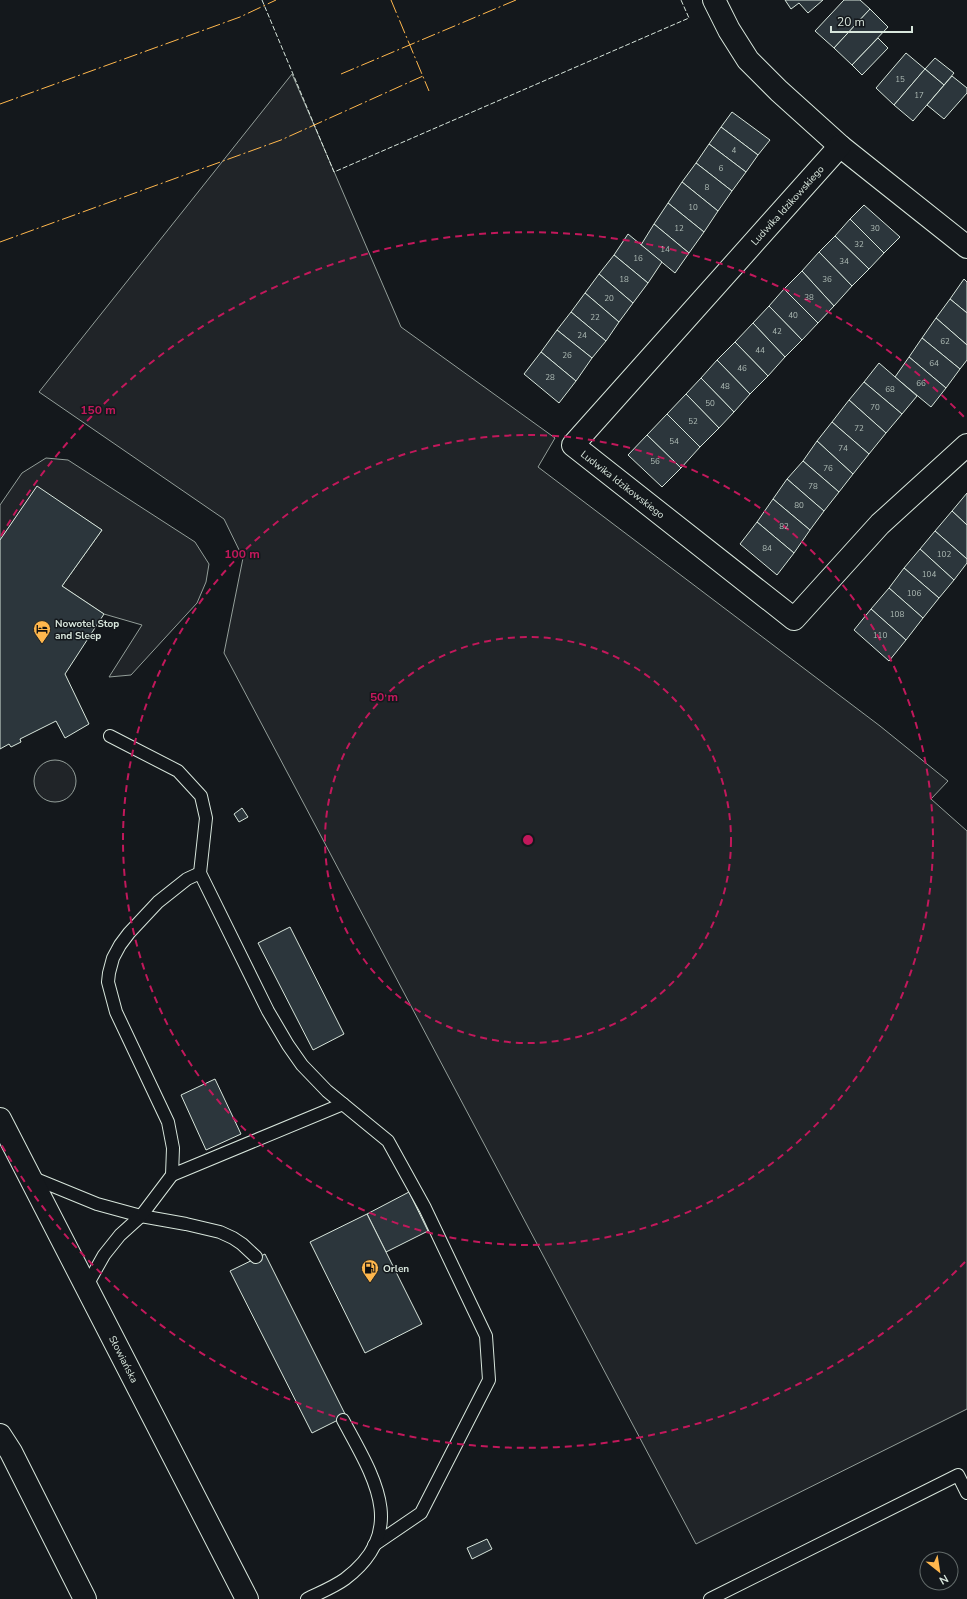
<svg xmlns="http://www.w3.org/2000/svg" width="967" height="1599" font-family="'Nunito Sans',sans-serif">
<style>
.green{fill:#202428;stroke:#939e99}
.building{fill:#2c363c;stroke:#d8e6dc}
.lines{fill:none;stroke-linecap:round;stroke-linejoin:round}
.service-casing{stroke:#d8e6dc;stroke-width:14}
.minor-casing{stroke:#d8e6dc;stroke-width:24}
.primary-casing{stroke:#d8e6dc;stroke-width:24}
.service{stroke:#14181c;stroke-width:12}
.minor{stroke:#14181c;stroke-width:22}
.primary{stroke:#14181c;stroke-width:22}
.fence{stroke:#d8e6dc;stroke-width:1;stroke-dasharray:5 2;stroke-linecap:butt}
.power{stroke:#ffb74d;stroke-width:1;stroke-dasharray:14 3 2 3;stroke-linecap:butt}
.ring{fill:none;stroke:#c2185b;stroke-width:2;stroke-dasharray:7 5}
.labels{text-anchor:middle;stroke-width:3;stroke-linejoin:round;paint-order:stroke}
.number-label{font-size:8px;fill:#adbab4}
.street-label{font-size:10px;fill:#d8e6dc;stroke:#14181c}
.poi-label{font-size:10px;font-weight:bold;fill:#d8e6dc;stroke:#14181c;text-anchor:start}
.centre{fill:#c2185b;stroke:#14181c;stroke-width:2}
.ring-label{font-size:12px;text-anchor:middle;font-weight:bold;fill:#c2185b;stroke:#14181c;stroke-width:3;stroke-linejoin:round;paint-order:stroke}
</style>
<rect width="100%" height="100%" fill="#14181c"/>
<!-- green -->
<g class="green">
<path d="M292 74 401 327 555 438 538 467 880 726 948 781 931 799 967 831V1409L696 1544 224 653 243 558 224 519 39 392Z"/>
<path d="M46 458 68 460 195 542 209 564 206 582 197 603 131 675 109 677 142 625 104 614 62 586 102 530 37 487 0 540V505L22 473Z"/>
<circle cx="55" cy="781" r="21"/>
</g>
<!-- building -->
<g class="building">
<path d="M785 0H823L808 13 799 3 791 9Z"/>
<path d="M844 0H860L870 9 834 48 815 31Z"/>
<path d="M870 9 888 27 852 65 834 48Z"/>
<path d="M878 38 888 48 862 75 852 65Z"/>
<path d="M906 53 925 69 894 105 876 88Z"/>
<path d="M935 58 954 73 944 85 925 69Z"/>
<path d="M925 69 944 85 913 121 894 105Z"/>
<path d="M952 76 967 88V93L944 119 927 105Z"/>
<path d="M732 112 770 140 758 155 721 127Z"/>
<path d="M721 127 758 155 746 172 709 144Z"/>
<path d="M709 144 746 172 732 191 696 163Z"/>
<path d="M696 163 732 191 718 211 682 182Z"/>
<path d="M682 182 718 211 704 232 668 203Z"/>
<path d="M668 203 704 232 689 253 654 224Z"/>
<path d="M864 205 900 237 884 253 850 219Z"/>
<path d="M850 219 884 253 869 269 835 236Z"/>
<path d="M654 224 689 253 675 273 641 245Z"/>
<path d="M628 234 662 262 648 283 614 255Z"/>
<path d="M835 236 869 269 852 286 819 252Z"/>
<path d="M819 252 852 286 834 306 802 271Z"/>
<path d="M614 255 648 283 633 303 599 274Z"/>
<path d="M802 271 834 306 818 323 784 289Z"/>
<path d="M599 274 633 303 619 322 585 293Z"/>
<path d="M964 279 967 282V313L950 299Z"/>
<path d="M784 289 818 323 802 340 769 306Z"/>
<path d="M585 293 619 322 606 341 571 312Z"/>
<path d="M950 299 967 313V345L936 318Z"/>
<path d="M769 306 802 340 785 357 753 323Z"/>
<path d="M571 312 606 341 592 358 557 330Z"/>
<path d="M936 318 967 345V360L960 369 922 338Z"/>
<path d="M753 323 785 357 768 376 735 342Z"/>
<path d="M557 330 592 358 576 381 541 352Z"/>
<path d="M922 338 960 369 946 388 909 357Z"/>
<path d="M735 342 768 376 750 394 717 360Z"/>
<path d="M541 352 576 381 559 403 524 374Z"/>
<path d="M909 357 946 388 931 407 895 377Z"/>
<path d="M717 360 750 394 734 412 701 378Z"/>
<path d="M879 363 917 396 902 414 864 382Z"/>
<path d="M701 378 734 412 719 428 686 394Z"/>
<path d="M864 382 902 414 886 433 849 400Z"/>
<path d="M686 394 719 428 700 447 667 414Z"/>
<path d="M849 400 886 433 869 454 832 422Z"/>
<path d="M667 414 700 447 681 468 647 435Z"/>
<path d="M832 422 869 454 853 474 817 441Z"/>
<path d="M647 435 681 468 662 487 628 455Z"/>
<path d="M817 441 853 474 839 492 803 461Z"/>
<path d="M803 461 839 492 824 511 787 479Z"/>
<path d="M787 479 824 511 810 530 773 499Z"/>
<path d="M37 486 102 530 62 586 104 614 65 674 89 724 65 738 56 721 20 739 21 742 11 747 9 744 0 749V540Z"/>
<path d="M967 493V525L952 511Z"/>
<path d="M773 499 810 530 794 553 757 522Z"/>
<path d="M952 511 967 525V559L935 531Z"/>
<path d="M757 522 794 553 777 575 740 544Z"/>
<path d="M935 531 967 559V563L954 580 920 549Z"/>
<path d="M920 549 954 580 939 598 904 568Z"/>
<path d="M904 568 939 598 923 618 889 588Z"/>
<path d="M889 588 923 618 906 640 871 609Z"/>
<path d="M871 609 906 640 889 661 854 630Z"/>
<path d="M242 808 248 817 239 822 234 814Z"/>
<path d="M290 927 344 1034 313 1050 258 943Z"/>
<path d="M215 1079 241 1134 206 1150 181 1095Z"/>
<path d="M409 1192 428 1231 386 1252 367 1214Z"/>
<path d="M367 1214 422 1324 365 1353 310 1242Z"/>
<path d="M265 1254 346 1416 312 1433 230 1271Z"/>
<path d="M487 1539 492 1549 472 1559 467 1548Z"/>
</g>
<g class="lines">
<!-- service casing -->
<g class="service-casing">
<g id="service">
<path d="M110 736 178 771 201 796 206 818 200 873 268 1011 288 1045 302 1065 327 1091 388 1141 425 1208 486 1336 489 1380 421 1513 374 1545"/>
<path d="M200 873 187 879 158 902 129 933 120 945 113 958 109 973 108 982 116 1012 168 1122 173 1148 172 1175 343 1104"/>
<path d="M31 1177 97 1204 141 1216 186 1224 220 1232 233 1238 242 1244 256 1257"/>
<path d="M87 1289 91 1278 104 1255 120 1235 141 1216 172 1175"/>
<path d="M307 1599C319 1593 334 1587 345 1579 410 1530 373 1476 343 1420"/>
<path d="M710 1599 958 1475 967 1493"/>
</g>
</g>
<!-- minor casing -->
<g class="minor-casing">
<g id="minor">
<path d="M714 0 729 30 748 60 779 91 840 146 967 247"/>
<path d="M840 146 573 445 794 619 880 524 967 445"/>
<path d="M0 1435 11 1452 85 1599"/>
</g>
</g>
<!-- primary casing -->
<g class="primary-casing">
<path id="primary" d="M0 1119 247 1599"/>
</g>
<!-- service -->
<use href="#service" class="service"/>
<!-- minor -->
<use href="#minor" class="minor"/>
<!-- primary -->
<use href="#primary" class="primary"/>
<!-- fence -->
<path class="fence" d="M262 0 334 172 689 18 681 0"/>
<!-- power -->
<g class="power">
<path d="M391 0 429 91"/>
<path d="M341 74 516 0"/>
<path d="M0 104 240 17 276 0"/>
<path d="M0 242 281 140 423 76"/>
</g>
</g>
<!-- distance rings -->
<g class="ring">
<circle cx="528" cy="840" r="203"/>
<circle cx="528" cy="840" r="405"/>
<path d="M965 1262A608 608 0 0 1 1 1144M1 536A608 608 0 0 1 965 418"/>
</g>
<!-- icons -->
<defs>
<g id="hotel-pin" transform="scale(0.9)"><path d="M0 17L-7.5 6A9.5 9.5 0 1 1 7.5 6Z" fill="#ffb74d" stroke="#14181c"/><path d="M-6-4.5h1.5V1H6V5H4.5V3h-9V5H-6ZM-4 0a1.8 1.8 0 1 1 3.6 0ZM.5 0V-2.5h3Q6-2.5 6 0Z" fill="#111"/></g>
<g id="fuel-pin" transform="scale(0.9)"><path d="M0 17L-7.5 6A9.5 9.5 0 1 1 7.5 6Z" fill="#ffb74d" stroke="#14181c"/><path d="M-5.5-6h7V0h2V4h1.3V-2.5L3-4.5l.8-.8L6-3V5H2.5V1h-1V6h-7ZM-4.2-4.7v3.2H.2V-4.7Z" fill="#111"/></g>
</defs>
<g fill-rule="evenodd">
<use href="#hotel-pin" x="42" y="629"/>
<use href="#fuel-pin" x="370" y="1268"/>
</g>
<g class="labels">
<!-- number labels -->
<g class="number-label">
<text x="900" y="82">15</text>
<text x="919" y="98">17</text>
<text x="734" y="153">4</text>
<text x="721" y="171">6</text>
<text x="707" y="190">8</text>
<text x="693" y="210">10</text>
<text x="679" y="231">12</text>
<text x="875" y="231">30</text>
<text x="859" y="247">32</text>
<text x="665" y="252">14</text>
<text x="638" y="261">16</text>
<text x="844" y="264">34</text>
<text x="624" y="282">18</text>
<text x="827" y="282">36</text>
<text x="809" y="300">38</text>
<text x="609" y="301">20</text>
<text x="793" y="318">40</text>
<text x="595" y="320">22</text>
<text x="777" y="334">42</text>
<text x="582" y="338">24</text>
<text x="945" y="344">62</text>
<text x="760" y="353">44</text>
<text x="567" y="358">26</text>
<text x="934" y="366">64</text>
<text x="742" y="371">46</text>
<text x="550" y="380">28</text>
<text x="921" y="386">66</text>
<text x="725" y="389">48</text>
<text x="890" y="392">68</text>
<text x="710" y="406">50</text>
<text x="875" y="410">70</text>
<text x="693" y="424">52</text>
<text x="859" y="431">72</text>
<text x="674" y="444">54</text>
<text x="843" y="451">74</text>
<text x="655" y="464">56</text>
<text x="828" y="471">76</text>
<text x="813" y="489">78</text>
<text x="799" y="508">80</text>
<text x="784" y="529">82</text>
<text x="767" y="551">84</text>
<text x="944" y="557">102</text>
<text x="929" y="577">104</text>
<text x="914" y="596">106</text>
<text x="897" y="617">108</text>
<text x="880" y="638">110</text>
</g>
<!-- street labels -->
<g class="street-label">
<text transform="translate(787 205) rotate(-48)" y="4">Ludwika Idzikowskiego</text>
<text transform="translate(623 484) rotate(38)" y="4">Ludwika Idzikowskiego</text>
<text transform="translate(124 1359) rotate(63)" y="4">Słowiańska</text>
</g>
<!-- poi labels -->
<g class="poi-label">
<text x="55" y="627">Nowotel Stop<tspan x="55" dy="12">and Sleep</tspan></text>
<text x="383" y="1272">Orlen</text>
</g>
</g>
<circle cx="528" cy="840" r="6" class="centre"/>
<g class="ring-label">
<text x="98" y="414">150 m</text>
<text x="242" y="558">100 m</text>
<text x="384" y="701">50 m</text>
</g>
<!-- north arrow -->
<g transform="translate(939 1571) rotate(150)"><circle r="19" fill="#14181c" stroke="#626a69"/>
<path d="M0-3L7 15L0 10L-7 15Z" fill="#ffb74d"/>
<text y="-6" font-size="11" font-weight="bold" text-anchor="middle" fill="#d8e6dc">N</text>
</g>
<!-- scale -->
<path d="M831 26v6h81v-6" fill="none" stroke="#d8e6dc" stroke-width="2"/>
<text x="837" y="26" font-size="12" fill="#d8e6dc" stroke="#14181c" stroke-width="3" paint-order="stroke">20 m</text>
</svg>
